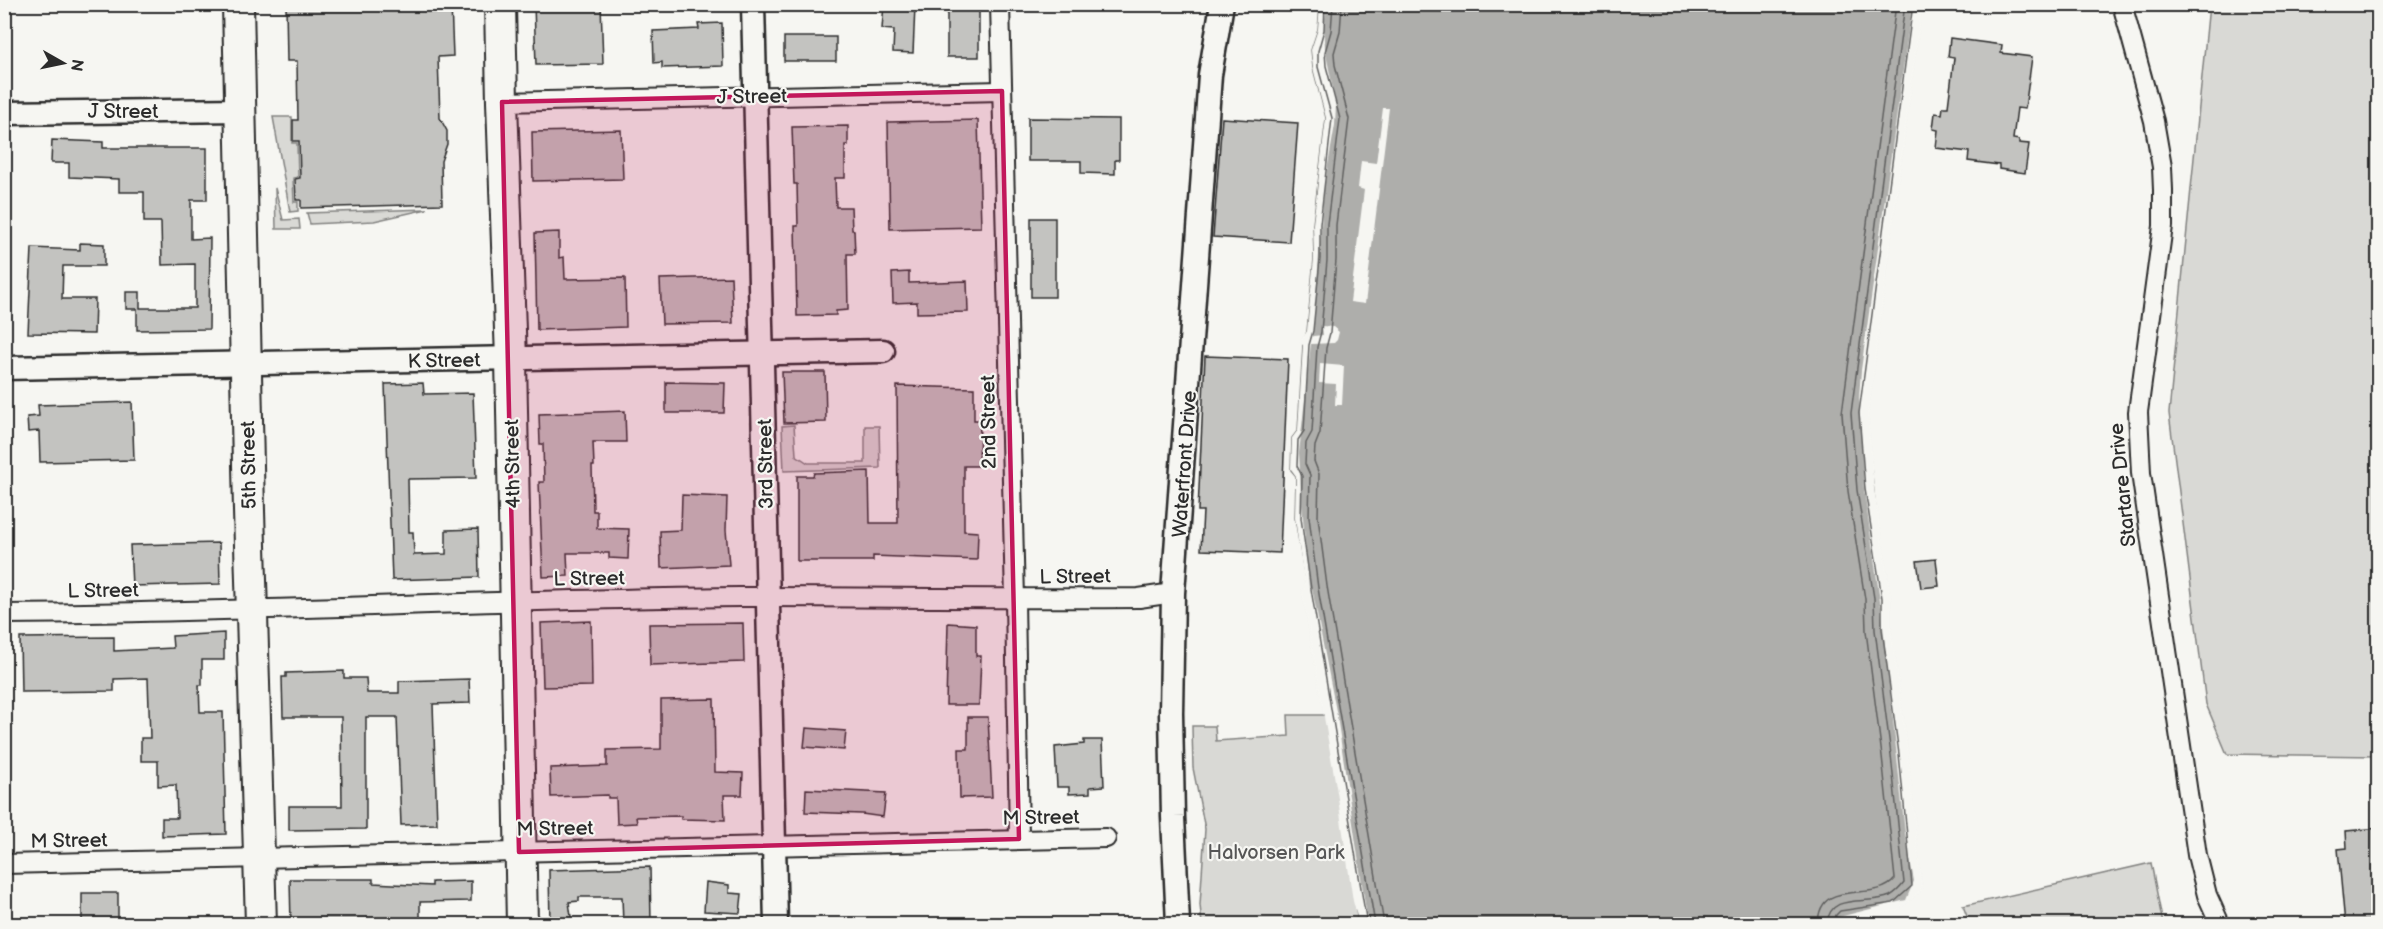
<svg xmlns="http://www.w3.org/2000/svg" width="2383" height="929" font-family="'Balsamiq Sans',sans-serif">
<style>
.green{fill:#d9d9d5;stroke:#828280;stroke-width:1.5}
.water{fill:#aeaeab;stroke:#7a7a78;stroke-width:1.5}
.pier{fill:#f6f6f2}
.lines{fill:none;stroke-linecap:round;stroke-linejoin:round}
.shore{stroke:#5f5f5e;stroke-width:1.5}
.building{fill:#c3c3c0;stroke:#2b2b2b;stroke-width:1.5}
.minor-casing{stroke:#2b2b2b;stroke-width:22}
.tertiary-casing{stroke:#2b2b2b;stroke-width:27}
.trunk-casing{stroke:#2b2b2b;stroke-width:34}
.minor{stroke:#f6f6f2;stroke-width:18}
.tertiary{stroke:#f6f6f2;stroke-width:22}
.trunk{stroke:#f6f6f2;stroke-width:30}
.marked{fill:#c2185b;fill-opacity:0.2;stroke:#c2185b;stroke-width:4.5;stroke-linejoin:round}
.labels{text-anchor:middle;stroke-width:4.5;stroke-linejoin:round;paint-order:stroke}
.street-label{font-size:20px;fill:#2b2b2b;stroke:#f6f6f2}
.park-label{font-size:20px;fill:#565656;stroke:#f6f6f2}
</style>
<rect width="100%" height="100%" fill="#f6f6f2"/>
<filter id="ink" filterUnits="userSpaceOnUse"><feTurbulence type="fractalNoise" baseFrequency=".0167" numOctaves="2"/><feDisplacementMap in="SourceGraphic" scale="12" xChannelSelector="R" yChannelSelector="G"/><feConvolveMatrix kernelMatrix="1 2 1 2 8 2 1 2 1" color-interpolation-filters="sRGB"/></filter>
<g filter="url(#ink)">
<!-- green -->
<g class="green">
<path d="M2209 5H2378V756L2227 754 2206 704 2169 413Z"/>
<path d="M273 117H292V143H297L298 177 293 178 294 202H298V211L290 212Z"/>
<path d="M275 188 283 220 299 219 300 229H276Z"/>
<path d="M427 209 374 221 310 224 307 213Z"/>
<path d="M794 425 796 455 808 463H865V426H879L880 468 784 471 782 426Z"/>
<path d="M1288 715H1328L1358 924H1202L1200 905 1205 829 1193 768 1192 726H1215L1216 741 1289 736Z"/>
<path d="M2151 863 2163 924H1970L1963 906Z"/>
</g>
<!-- water -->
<path class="water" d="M1320 5H1919L1865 413 1919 890 1896 909 1842 917 1839 924H1362L1295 518 1296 476 1291 470 1292 438 1298 430 1303 344 1307 331 1314 258 1313 224 1326 118 1313 68 1311 50 1318 29Z"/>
<!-- pier -->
<g class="pier">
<path d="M1922 4 1868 413 1874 488 1891 597V627L1908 753 1922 890 1897 911 1844 919 1843 924H1835L1839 917 1906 900 1914 881 1905 833 1881 607 1864 490 1859 398 1861 370 1912 5Z"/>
<path d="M1320 5H1327L1324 25 1325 49 1336 104 1335 125 1324 188 1313 336 1323 335 1322 326 1333 327 1339 332 1337 340 1334 343 1311 344 1299 453 1301 493 1309 588H1312L1337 716 1368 924H1359L1353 901 1337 792 1302 590 1305 588 1295 518 1296 476 1291 469 1292 438 1298 430 1303 345 1300 343 1307 331 1314 258 1313 224 1326 118 1313 68 1311 50 1318 29Z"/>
<path d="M1383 108H1389L1365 304 1350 302 1364 190 1358 188 1361 161 1376 163Z"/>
<path d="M1320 364 1344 366 1342 405H1335L1336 384 1319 383Z"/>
</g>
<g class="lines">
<!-- shore -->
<g class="shore">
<path d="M1325 4 1324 30 1318 51V67L1332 118 1320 224V259L1313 331 1309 345 1304 431 1298 440 1297 466 1302 476 1301 518 1311 589 1367 924"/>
<path d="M1333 4 1331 31 1325 52 1326 66 1340 119 1327 224V260L1321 332 1317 347 1312 432 1306 443 1305 464 1310 475 1309 517 1318 588 1375 924"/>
<path d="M1342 4 1340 32 1334 53 1335 65 1349 119 1336 225V260L1330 333 1326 348 1320 433 1315 446 1314 461 1319 474 1318 517 1327 586 1384 924"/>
<path d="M1818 924C1819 875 1874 905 1895 879L1882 756 1866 631 1865 599 1848 491 1842 413 1896 4"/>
<path d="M1827 924C1829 891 1868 906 1890 896 1895 893 1901 887 1904 883L1891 755 1875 630 1874 598 1857 490 1851 413 1905 4"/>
<path d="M1834 924 1836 915 1840 911 1893 903 1912 886 1899 754 1882 629V598L1865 489 1859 413 1913 4"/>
</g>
</g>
<!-- building -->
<g class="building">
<path d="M286 4H451L453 56 438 57 440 118 447 131V144L441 161 442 204 301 208V200H296L295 179 300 178 299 141H293V120H298L297 61H287Z"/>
<path d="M534 4H601L603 64 536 65Z"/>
<path d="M884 4 915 6 913 53 893 52 894 30 882 29Z"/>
<path d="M947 4H966V10H979V57H947Z"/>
<path d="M722 23 723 66 662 68V62L654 63 653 31 699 29 698 24Z"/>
<rect x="784" y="37" width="52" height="24"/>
<path d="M1950 38 2002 45 2001 53 2032 57 2025 109 2017 108 2013 139 2019 140V143L2029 144 2025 173 1999 169V165L1968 161 1969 152 1936 148 1938 130 1933 129 1935 113 1942 114 1943 107H1948L1954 58 1948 57Z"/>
<path d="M1028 118 1119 119V160H1115V174L1081 173V161H1028Z"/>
<path d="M1222 118 1298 123 1289 242 1213 237Z"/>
<path d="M978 120 981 227 890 229 888 122Z"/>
<path d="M848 126V145H845V178H835L836 207H851L852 230H854L855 254H847L848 310 836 311V315L797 316 795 226H798L797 184H794L792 127Z"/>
<path d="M621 130 623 179 533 181 532 132Z"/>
<path d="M52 140 103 142V148H207V200H191V239L210 238 209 329 137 330V309H126V292H140V308H195V264L162 265 161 222H144V192H119V179L69 177V163H51Z"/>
<rect x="1031" y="218" width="24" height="79"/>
<path d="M559 232V258L564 257 565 279 625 278 626 327 537 330 535 233Z"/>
<path d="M80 243 104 244V266H63L62 299H95L94 334 28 333 32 248 80 250Z"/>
<path d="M909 272V283L967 281 968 312 917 313V302L893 303 892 273Z"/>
<path d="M731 277 733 323 662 324 660 279Z"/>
<path d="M1205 356 1288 359 1280 553 1201 550 1203 511H1198Z"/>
<path d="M782 372H825L826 422 784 423Z"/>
<path d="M666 382 725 383 724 413H666Z"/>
<path d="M423 383 424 394 473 393 476 478 408 479 409 532H413L414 555 446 554V530L478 529 479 577 392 580 385 384Z"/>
<path d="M897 386 974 388V420H980L979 466H964V531L978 532 977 560 873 556V561H797V476H813L814 473 869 471 870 523H898Z"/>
<path d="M132 402 134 460 40 462 39 431 28 432 27 417 39 416 38 405Z"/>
<path d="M625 411 626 442H593L594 466H592L593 511H597V528L629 529 628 559 609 558V553H567L568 576 543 577 539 482H544L543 444H540L539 414Z"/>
<path d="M682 495 727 497 726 530 729 565 661 568 660 531 681 530Z"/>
<path d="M219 543 220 584 132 586 130 545Z"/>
<path d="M1936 559 1939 586 1921 588 1917 561Z"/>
<path d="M591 621 592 686 543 687 541 623Z"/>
<path d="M743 623 744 662 650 665 649 624Z"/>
<path d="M948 623 976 625V656H981L979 705H946Z"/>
<path d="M224 633V660H202V685H199L200 712H223L226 834 162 836V818H177L176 785 158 786V761H141V738H150L148 678 114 679V691L21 692 20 638 114 637V651L173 648 172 636Z"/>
<path d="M344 671V678H366L367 693H399V681L469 679 470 703 433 704 437 824 401 825 397 717H366V829L289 830V806H342L341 717H283L282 677H286V673Z"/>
<path d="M714 699 715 772 743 773 742 795H724L725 820 681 819V816L636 817 637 823 617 824 616 798H608V795L551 797 550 768 607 766V750L661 749V700Z"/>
<path d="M968 717H988L992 797 960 798 959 749H968Z"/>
<path d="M806 728 846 731 844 750 804 747Z"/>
<path d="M1084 740H1102L1104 786 1090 787V793L1069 794V787H1057L1055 747 1084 744Z"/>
<path d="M806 789 886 793 883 817 862 814 805 812Z"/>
<path d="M2379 828V924H2345L2338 849 2347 848 2346 831Z"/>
<path d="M650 867 651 924H623L622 897H579V901L569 902 572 924H550L549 870Z"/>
<path d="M290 879H373V883L432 886V882L471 881V901L420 902V924H291Z"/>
<path d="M706 882 729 885V893L742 894 740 913 704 911Z"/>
<rect x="82" y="893" width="36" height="31"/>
</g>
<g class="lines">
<!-- minor casing -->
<g class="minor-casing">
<g id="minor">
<path d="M1000 4 1015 599 1019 839"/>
<path d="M2122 4 2154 121 2162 167 2163 190V226L2138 412 2141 473 2197 855 2207 895 2220 924"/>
<path d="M502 102 1002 91"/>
<path d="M4 614C250 613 495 599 740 597 873 597 1006 599 1139 598L1173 593"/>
<path d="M4 864 1106 838"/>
</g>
</g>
<!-- tertiary casing -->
<g class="tertiary-casing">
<g id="tertiary">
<path d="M753 4 776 924"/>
<path d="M4 113 241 110"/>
<path d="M4 368 883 351"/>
<path d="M1178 924 1173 817 1171 713 1173 593 1210 75 1222 4"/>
</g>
</g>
<!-- trunk casing -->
<g class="trunk-casing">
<g id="trunk">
<path d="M238 4 249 511 261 924"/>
<path d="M500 4 502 102 511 359 522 924"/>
</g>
</g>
<!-- minor -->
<use href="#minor" class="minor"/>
<!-- tertiary -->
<use href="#tertiary" class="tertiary"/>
<!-- trunk -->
<use href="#trunk" class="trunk"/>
</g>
</g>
<!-- marked area -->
<path class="marked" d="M1002 91 1019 839 519 852 502 102Z"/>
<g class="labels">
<!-- street labels -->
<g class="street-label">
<text transform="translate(752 96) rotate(-1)" y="7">J Street</text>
<text x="123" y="118">J Street</text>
<text transform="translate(444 360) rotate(-1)" y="7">K Street</text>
<text transform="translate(988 422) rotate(-91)" y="7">2nd Street</text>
<text transform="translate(512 464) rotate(-91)" y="7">4th Street</text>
<text transform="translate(765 464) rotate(-91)" y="7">3rd Street</text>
<text transform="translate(1184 464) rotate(-86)" y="7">Waterfront Drive</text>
<text transform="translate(248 465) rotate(-91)" y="7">5th Street</text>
<text transform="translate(2122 485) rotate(-96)" y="7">Startare Drive</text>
<text transform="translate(1075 576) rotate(-1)" y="7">L Street</text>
<text transform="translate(589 578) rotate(-1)" y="7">L Street</text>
<text transform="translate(103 590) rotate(-1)" y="7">L Street</text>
<text transform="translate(1041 817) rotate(-1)" y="7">M Street</text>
<text transform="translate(555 828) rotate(-1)" y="7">M Street</text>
<text transform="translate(69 840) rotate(-1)" y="7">M Street</text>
</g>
<!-- park labels -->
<g class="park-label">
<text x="1276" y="859">Halvorsen Park</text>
</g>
</g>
<!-- margin -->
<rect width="2383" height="929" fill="none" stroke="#f6f6f2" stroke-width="24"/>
<rect x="12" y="12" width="2359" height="905" fill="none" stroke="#2b2b2b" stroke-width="2" filter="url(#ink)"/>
<!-- north arrow -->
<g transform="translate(63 63) rotate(99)" stroke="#f6f6f2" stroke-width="4.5" paint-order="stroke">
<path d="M0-4.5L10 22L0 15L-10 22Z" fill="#2b2b2b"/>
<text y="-9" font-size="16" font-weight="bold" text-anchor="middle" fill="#2b2b2b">N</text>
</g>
</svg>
